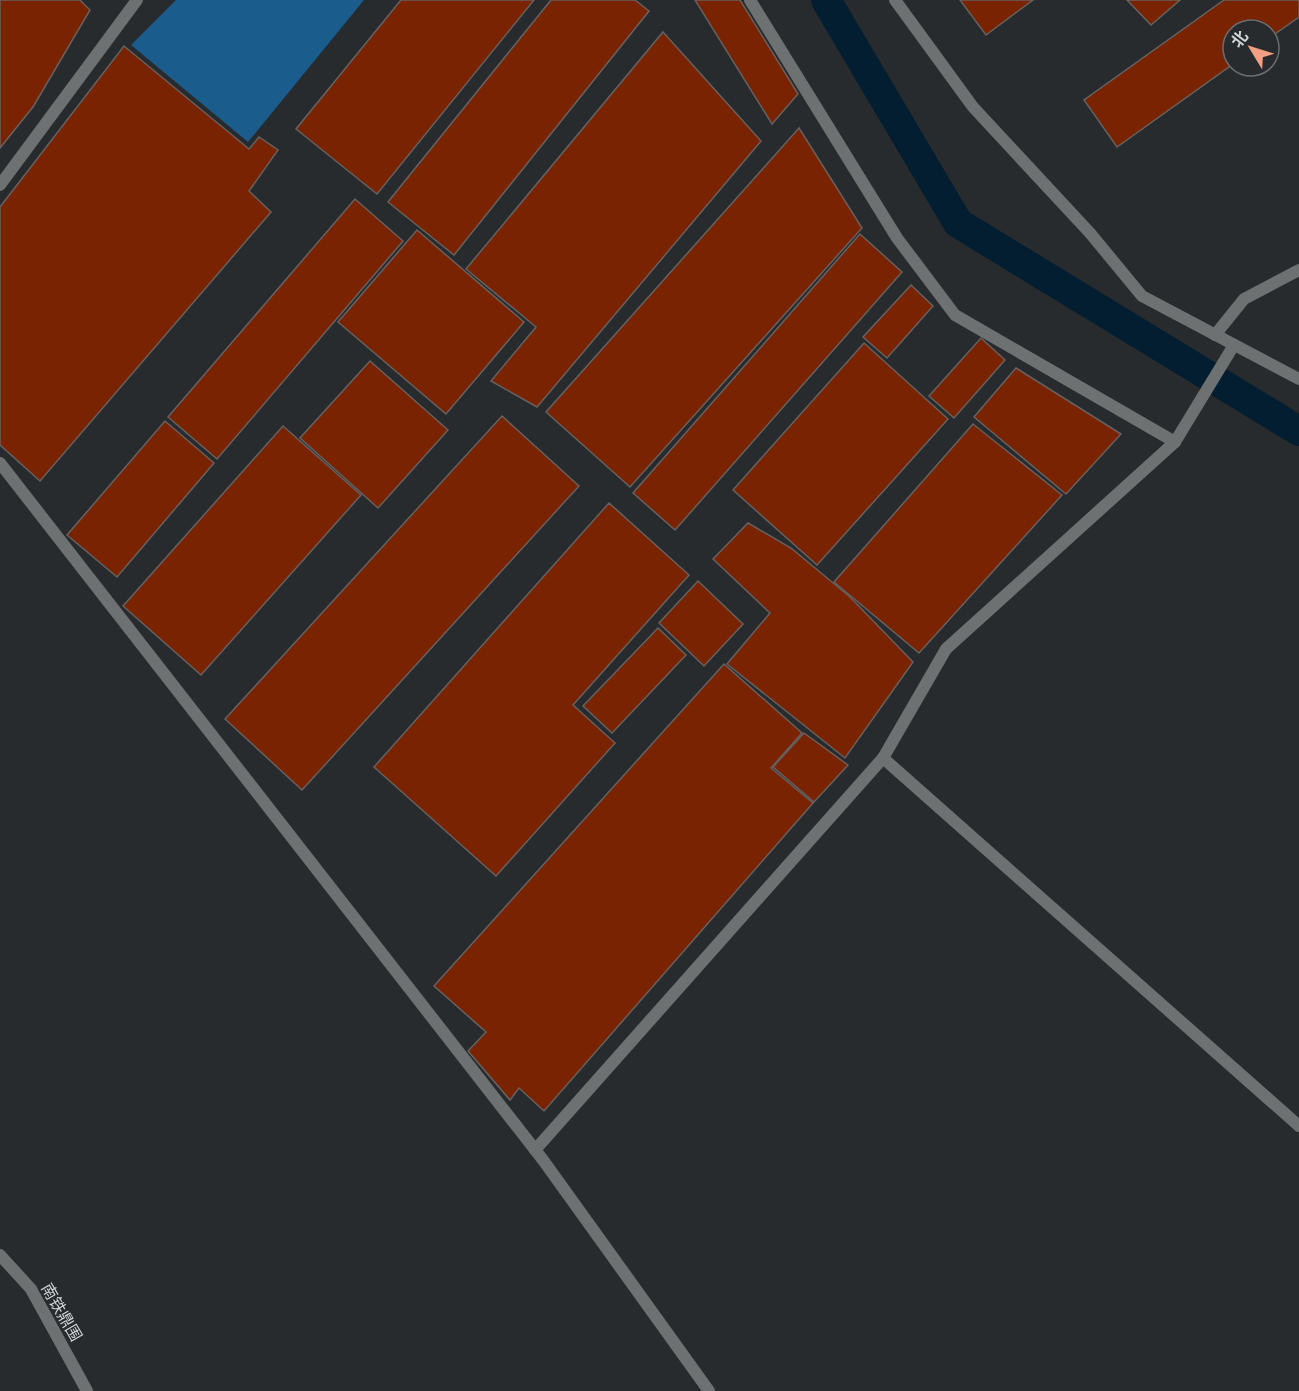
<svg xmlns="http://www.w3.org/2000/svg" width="1299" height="1391" font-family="'Libre Baskerville','Noto Sans SC',serif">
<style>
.forest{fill:#1a5c8c}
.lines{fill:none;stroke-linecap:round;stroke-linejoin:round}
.canal{stroke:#031d31;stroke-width:30}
.building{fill:#792301;stroke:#67615f;stroke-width:1.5}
.service{stroke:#6e7172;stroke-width:12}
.minor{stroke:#6e7172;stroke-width:12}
.labels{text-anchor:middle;stroke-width:4.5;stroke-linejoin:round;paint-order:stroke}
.street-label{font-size:16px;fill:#d0d3d5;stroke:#272b2e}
</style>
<rect width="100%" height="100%" fill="#272b2e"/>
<!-- forest -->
<path class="forest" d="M176 0H364L248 142 131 45Z"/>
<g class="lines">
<!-- canal -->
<path class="canal" d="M826 0 958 223 1299 431"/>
</g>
<!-- building -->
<g class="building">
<path d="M0 0H80L90 10 33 107 0 148Z"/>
<path d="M401 0H534L377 194 296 129Z"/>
<path d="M551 0H635L649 11 454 255 388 202Z"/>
<path d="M695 0H740L798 94 772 124Z"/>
<path d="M960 0H1033L986 35Z"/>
<path d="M1127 0H1180L1151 25Z"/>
<path d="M1224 0H1299V17L1269 38V30H1233V64L1117 147 1084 100Z"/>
<path d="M663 32 761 141 537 407 491 381 536 327 466 269Z"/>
<path d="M124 46 249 149 259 137 278 150 249 191 271 212 40 481 0 445V207Z"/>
<path d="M799 128 862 228 630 487 546 412Z"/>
<path d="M355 199 403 241 217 459 168 417Z"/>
<path d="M417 230 524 322 446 414 338 322Z"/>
<path d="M860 234 902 272 675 530 633 493Z"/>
<path d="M911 285 933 306 887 358 863 337Z"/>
<path d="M981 338 1005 360 954 418 929 396Z"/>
<path d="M864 343 948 419 817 565 733 490Z"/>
<path d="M370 361 448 430 378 508 300 438Z"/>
<path d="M1016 368 1121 434 1066 494 974 417Z"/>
<path d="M502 416 579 486 302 790 225 719Z"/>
<path d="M165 421 214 463 117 577 67 535Z"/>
<path d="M973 424 1062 495 919 653 834 582Z"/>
<path d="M283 426 361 495 201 675 123 606Z"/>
<path d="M609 503 689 575 573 705 615 743 496 876 374 767Z"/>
<path d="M748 523 791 548 850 597 913 662 845 758 727 664 770 613 713 559Z"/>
<path d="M698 581 743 624 704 666 659 623Z"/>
<path d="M658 628 686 655 612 733 583 706Z"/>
<path d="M724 664 802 733 771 768 813 803 544 1111 519 1088 510 1100 468 1051 486 1032 434 986Z"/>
<path d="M804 733 848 765 814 802 773 767Z"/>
</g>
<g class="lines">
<!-- service -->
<path class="service" d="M895 0 973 107 1090 233"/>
<!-- minor -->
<g class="minor">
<path d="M750 0 897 238 955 315 1175 442"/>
<path d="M0 185 137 0"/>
<path d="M1090 233 1142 296 1299 379"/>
<path d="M1215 335 1244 299 1299 270"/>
<path d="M0 463 543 1160 709 1391"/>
<path d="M883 758 1299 1126"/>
<path d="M535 1150 883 758 946 649 1175 442 1234 345"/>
<path d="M0 1255 31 1289 87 1391"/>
</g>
</g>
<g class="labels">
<!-- street labels -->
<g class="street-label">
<text transform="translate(62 1312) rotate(60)" y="6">南铁鼎围</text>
</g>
</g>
<!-- north arrow -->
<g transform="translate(1251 48) rotate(308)"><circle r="28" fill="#272b2e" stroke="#6b6e71" stroke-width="1.5"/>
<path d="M0-4.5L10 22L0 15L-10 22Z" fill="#f39f84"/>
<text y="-9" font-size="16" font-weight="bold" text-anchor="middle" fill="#d0d3d5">北</text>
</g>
</svg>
